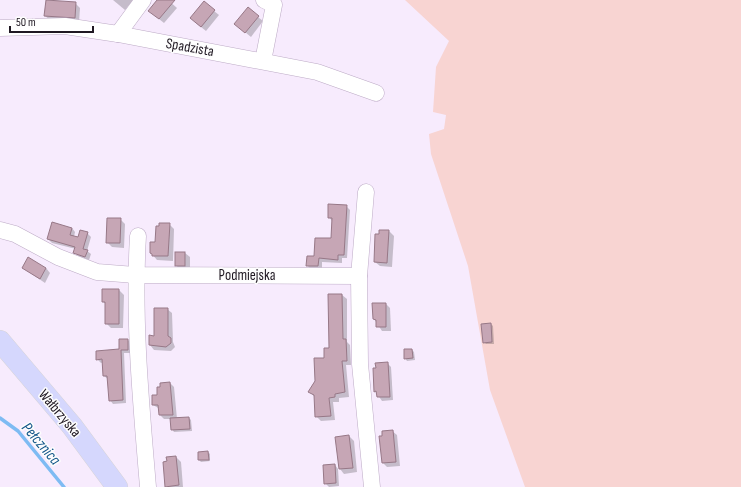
<svg xmlns="http://www.w3.org/2000/svg" width="741" height="487" font-family="'Sofia Sans Condensed',sans-serif">
<style>
.green{fill:#f8d4d2}
.shadow{fill:#0003}
.lines{fill:none;stroke-linecap:round;stroke-linejoin:round}
.stream{stroke:#7ebbf3;stroke-width:3.5}
.building{fill:#c6a6b5;stroke:#977887}
.minor-casing{stroke:#bdabc6;stroke-width:17}
.major-casing{stroke:#d7d5d7;stroke-width:22}
.minor{stroke:#fff;stroke-width:16}
.major{stroke:#d5d7fd;stroke-width:21}
.labels{text-anchor:middle;stroke-width:3;stroke-linejoin:round;paint-order:stroke}
.street-label{font-size:15px;fill:#1f1822;stroke:#fdfdfd}
.water-label{font-size:16px;font-style:italic;fill:#135689;stroke:#fdfdfd}
</style>
<rect width="100%" height="100%" fill="#f7ebfd"/>
<!-- green -->
<path class="green" d="M405 0H741V487H525L490 390 468 266 431 154 429 134 444 129 446 115 433 112 436 67 449 41Z"/>
<!-- shadow -->
<g class="shadow">
<path d="M113 0H133L125 10Z"/>
<path d="M158 0H168L177 8 164 23 154 15Z"/>
<path d="M75 3 80 8 79 22 50 20 45 16Z"/>
<path d="M214 11 219 15 206 31 196 23Z"/>
<path d="M258 17 263 21 251 37 240 28Z"/>
<path d="M346 206 350 210 347 258H342V263L322 262V270H311L308 266 332 239V221L329 217Z"/>
<path d="M120 219 125 224 124 248 112 247 107 242Z"/>
<path d="M169 224 174 229 173 261 157 260 151 253Z"/>
<path d="M72 228 75 232 74 237 79 238 87 233 91 237 87 251 91 254 89 260 78 256 75 252 76 249 52 243 48 239Z"/>
<path d="M380 231H389L394 236 392 267 380 266 375 262Z"/>
<path d="M176 253H185L190 257V270H180L176 265Z"/>
<path d="M23 268H46L50 273 45 283Z"/>
<path d="M119 290 124 295 123 328H111L106 323V304L103 302Z"/>
<path d="M329 295H342L347 299V342L350 345 351 365H346L349 397 339 398V402H333L335 420 321 421 316 416 315 397 310 392 330 349Z"/>
<path d="M386 304 390 308 391 331H382L374 319Z"/>
<path d="M167 309 172 313 173 342 175 347 171 351 154 350 150 345 155 337Z"/>
<path d="M491 324 493 326 494 344H486L484 342Z"/>
<path d="M128 340 131 343 132 353H124L126 403 113 404 110 400 108 379 104 376V362L101 363 97 359 120 349Z"/>
<path d="M412 350 414 352 415 360 407 361 405 358Z"/>
<path d="M387 363 391 367 393 400 382 401 375 391 377 368Z"/>
<path d="M170 383 174 387 177 419 189 418 191 420 192 431 174 432 172 429 171 419H164L160 415V409L153 405Z"/>
<path d="M392 431 397 435 400 466 387 467 383 463 380 437Z"/>
<path d="M349 436 354 441 357 472 344 474 340 469Z"/>
<path d="M208 452 210 454V461L201 462 199 460Z"/>
<path d="M176 457 181 462 183 487H167Z"/>
<path d="M335 465 338 469 339 486 329 487 325 483Z"/>
</g>
<g class="lines">
<!-- stream -->
<path class="stream" d="M0 418 18 431 64 487"/>
</g>
<!-- building -->
<g class="building">
<path d="M46 0 76 2 75 18 44 16Z"/>
<path d="M157 0H175L159 19 148 11Z"/>
<path d="M204 1 215 10 201 27 190 18Z"/>
<path d="M248 7 259 16 245 33 234 24Z"/>
<path d="M328 204 347 205 344 255H338V260L319 258 318 266H306L307 256H314L315 238H331L332 218H328Z"/>
<path d="M107 218H121L120 243H106Z"/>
<path d="M52 222 72 228 70 235 78 237 80 230 88 232 83 249 88 250 85 257 73 253 75 247 47 239Z"/>
<path d="M159 223H170L168 256H152V254L150 253V242H155L156 226H159Z"/>
<path d="M379 230H389L387 263 374 262 375 234H379Z"/>
<rect x="175" y="252" width="10" height="14"/>
<path d="M28 257 46 268 40 279 22 268Z"/>
<path d="M102 289H119V324H105V302H102Z"/>
<path d="M328 294H342L343 339H346L347 361H342L345 392 335 394V397L329 398 331 416 315 417 314 395 308 392 315 381 314 358H324V348H329Z"/>
<path d="M372 303H386V327H376V320L373 319Z"/>
<path d="M154 308H168V336L171 338V343L166 347 149 345V335L154 336Z"/>
<path d="M491 323 492 342 483 343 481 324Z"/>
<path d="M119 339H128V350H121L123 400 109 401 107 376H103L102 359 96 360V351L119 349Z"/>
<path d="M404 349H412L413 358 404 359Z"/>
<path d="M388 362 390 397H377L376 391 374 392 373 368H376L375 363Z"/>
<path d="M170 382 173 415H159L158 405H152V395H157V387H160V383Z"/>
<path d="M189 417 190 429 171 430 170 418Z"/>
<path d="M393 430 396 462 382 463 379 436H382V431Z"/>
<path d="M349 435 353 468 339 469 335 437Z"/>
<path d="M208 451 209 460H198V452Z"/>
<path d="M176 456 179 485 165 487 163 462 167 461 166 457Z"/>
<path d="M335 464 336 483 324 484 323 465Z"/>
</g>
<g class="lines">
<!-- minor casing -->
<g class="minor-casing">
<g id="minor">
<path d="M0 28 65 26 118 34 317 72 376 93"/>
<path d="M118 34 143 0"/>
<path d="M263 61 274 5 264 0"/>
<path d="M366 192 359 276 360 364 372 487"/>
<path d="M0 230 15 234 58 257 97 272 135 275 359 276"/>
<path d="M138 236C133 320 141 403 148 487"/>
</g>
</g>
<!-- major casing -->
<g class="major-casing">
<path id="major" d="M0 341 72 426 117 487"/>
</g>
<!-- minor -->
<use href="#minor" class="minor"/>
<!-- major -->
<use href="#major" class="major"/>
</g>
<g class="labels">
<!-- street labels -->
<g class="street-label">
<text transform="translate(190 47) rotate(10)" y="5">Spadzista</text>
<text x="247" y="280">Podmiejska</text>
<text transform="translate(60 413) rotate(50)" y="5">Wałbrzyska</text>
</g>
<!-- water labels -->
<g class="water-label">
<text transform="translate(42 443) rotate(49)" y="6">Pełcznica</text>
</g>
</g>
<!-- scale -->
<path d="M10 26v6h83v-6" fill="none" stroke="#1f1822" stroke-width="2"/>
<text x="16" y="26" font-size="12" fill="#1f1822" stroke="#fdfdfd" stroke-width="3" paint-order="stroke">50 m</text>
</svg>
